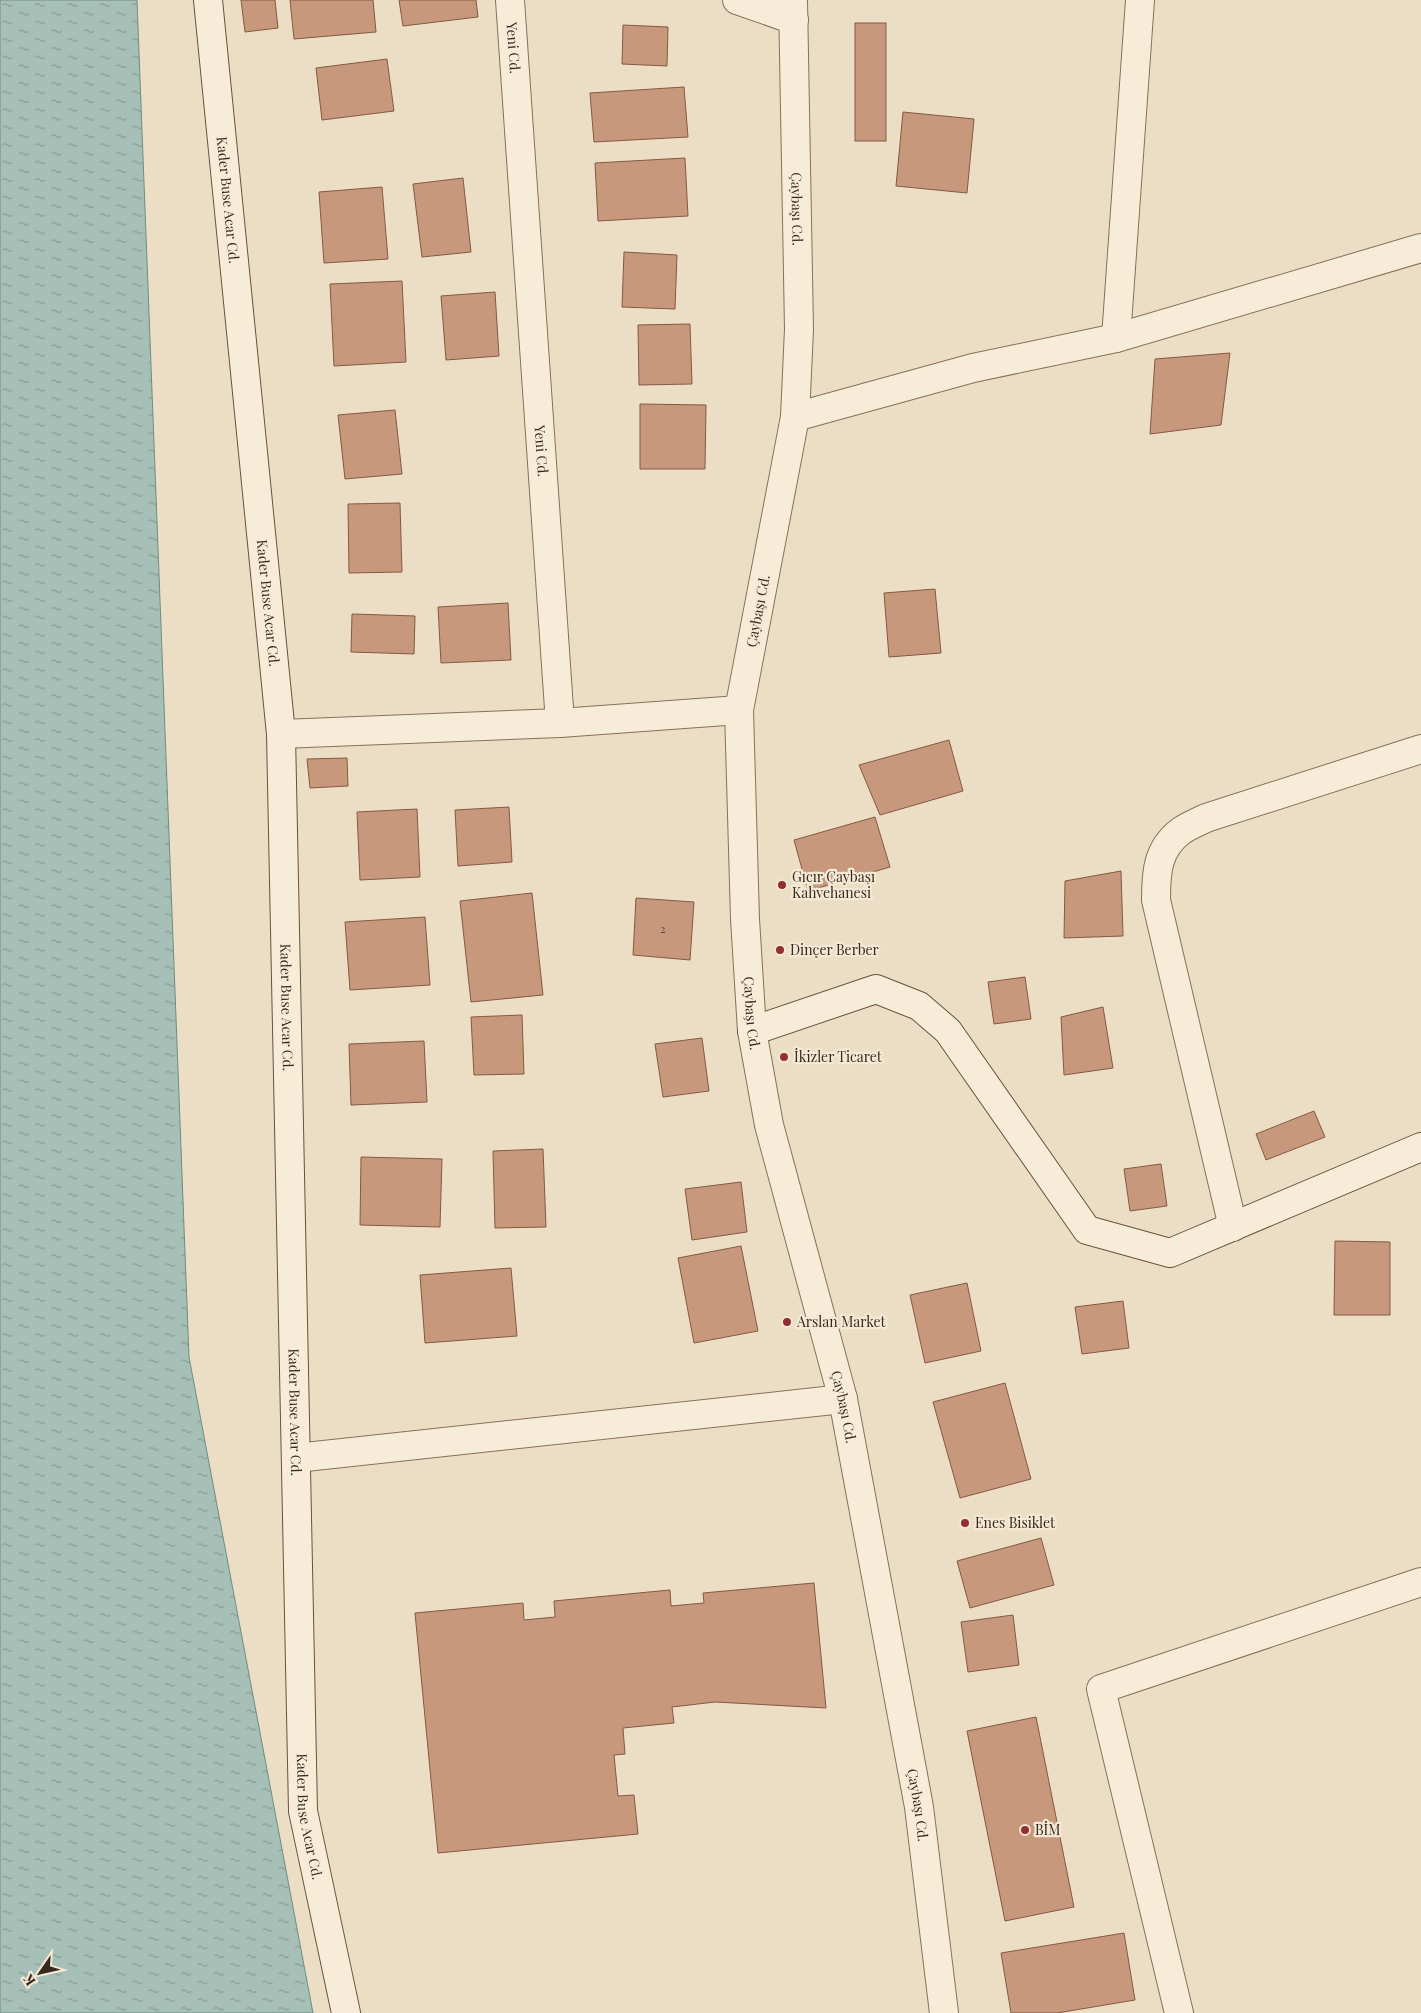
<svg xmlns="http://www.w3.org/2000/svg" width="1421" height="2013" font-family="'Playfair Display',serif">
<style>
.water{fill:url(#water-ripples);stroke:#6d8d84}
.building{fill:#c8987c;stroke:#845942}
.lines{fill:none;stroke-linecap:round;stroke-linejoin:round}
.street-casing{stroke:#86705c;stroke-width:30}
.secondary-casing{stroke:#68513f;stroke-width:30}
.street{stroke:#f7ecd7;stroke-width:28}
.secondary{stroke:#f7ecd7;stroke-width:28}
.poi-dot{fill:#922e34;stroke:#f4e9d4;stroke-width:2}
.labels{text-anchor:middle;stroke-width:4.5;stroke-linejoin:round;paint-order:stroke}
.number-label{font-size:11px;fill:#5b4536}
.street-label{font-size:14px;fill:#37291f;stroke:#f4e9d4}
.poi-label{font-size:14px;fill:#37291f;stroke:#f4e9d4;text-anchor:start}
</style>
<defs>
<pattern id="water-ripples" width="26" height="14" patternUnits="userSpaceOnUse" patternTransform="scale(1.25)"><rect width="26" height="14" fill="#a6bfb7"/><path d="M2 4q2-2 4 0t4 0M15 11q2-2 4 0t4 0" fill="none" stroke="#889b94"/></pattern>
</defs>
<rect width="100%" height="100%" fill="#ecdec4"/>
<!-- water -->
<path class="water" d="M0 0H137L189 1357 313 2013H0Z"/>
<!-- building -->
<g class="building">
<path d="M241 0H275L278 28 245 32Z"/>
<path d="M290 0H373L376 32 294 39Z"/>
<path d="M399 0H476L478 17 403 26Z"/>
<rect x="855" y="23" width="31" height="118"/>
<path d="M623 25 668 27 667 66 622 64Z"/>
<path d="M387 59 394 111 322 120 316 68Z"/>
<path d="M684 87 688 137 594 142 590 93Z"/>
<path d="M903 112 974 119 967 193 896 186Z"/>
<path d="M685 158 688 216 598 221 595 163Z"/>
<path d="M463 178 471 252 422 257 413 184Z"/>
<path d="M382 187 388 259 324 263 319 192Z"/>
<path d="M624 252 677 255 675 309 622 307Z"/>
<path d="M402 281 406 362 334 366 330 284Z"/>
<path d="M495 292 499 356 446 360 441 296Z"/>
<path d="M690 324 692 384 639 385 638 325Z"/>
<path d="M1230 353 1221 425 1150 434 1155 359Z"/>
<path d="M640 404 706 405 705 469H640Z"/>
<path d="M395 410 402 474 345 479 338 415Z"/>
<path d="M400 503 402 572 349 573 348 504Z"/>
<path d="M935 589 941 653 889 657 884 593Z"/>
<path d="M508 603 511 660 441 663 438 607Z"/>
<path d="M352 614 415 616 414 654 351 652Z"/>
<path d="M949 740 963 791 880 815 859 765Z"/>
<path d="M347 758 348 786 310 788 307 759Z"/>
<path d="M509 807 512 862 458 866 455 810Z"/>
<path d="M417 809 420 877 360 880 357 812Z"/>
<path d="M875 817 890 867 808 891 794 840Z"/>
<path d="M1121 871 1123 936 1064 938 1065 881Z"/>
<path d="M532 893 543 995 471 1002 460 901Z"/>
<path d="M636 898 694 902 690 960 633 955Z"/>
<path d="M425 917 430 985 350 990 345 922Z"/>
<path d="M1025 977 1031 1019 994 1024 988 982Z"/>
<path d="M1103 1007 1113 1068 1064 1075 1061 1017Z"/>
<path d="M522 1015 524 1074 474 1075 471 1017Z"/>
<path d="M702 1038 709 1091 663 1097 655 1044Z"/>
<path d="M424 1041 427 1102 351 1105 349 1044Z"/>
<path d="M1314 1111 1325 1137 1266 1160 1256 1134Z"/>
<path d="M543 1149 546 1227 495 1228 493 1151Z"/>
<path d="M361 1157 442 1159 440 1227 360 1225Z"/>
<path d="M1161 1164 1167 1206 1130 1211 1124 1169Z"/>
<path d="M741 1182 747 1232 692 1240 685 1189Z"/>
<path d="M1335 1241 1390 1242V1315H1334Z"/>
<path d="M741 1246 758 1331 694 1343 678 1258Z"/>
<path d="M511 1268 517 1336 425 1343 420 1275Z"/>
<path d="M967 1283 981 1351 925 1363 910 1295Z"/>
<path d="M1123 1301 1129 1348 1082 1354 1075 1307Z"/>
<path d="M1005 1383 1031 1479 960 1498 933 1402Z"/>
<path d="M1041 1538 1054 1585 970 1608 957 1561Z"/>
<path d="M814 1583 826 1708 715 1702 672 1707 674 1723 623 1728 625 1754 614 1755 618 1796 634 1795 638 1834 438 1853 415 1613 523 1603 524 1620 555 1617 554 1601 670 1590 671 1606 704 1603 703 1593Z"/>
<path d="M1013 1615 1019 1665 968 1672 961 1622Z"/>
<path d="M1036 1717 1074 1907 1005 1921 967 1731Z"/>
<path d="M1124 1933 1135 2000 1057 2013H1011L1001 1953Z"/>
</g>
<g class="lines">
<!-- street casing -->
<g class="street-casing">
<g id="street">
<path id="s1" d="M510 0 560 723 739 710"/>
<path d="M737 0 794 20"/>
<path id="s2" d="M793 0 799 329 795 417 739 710 745 919 752 1031 769 1125 843 1399 919 1807 944 2013"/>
<path d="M1116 338 1140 0"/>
<path d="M795 417 973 368 1116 338 1421 248"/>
<path d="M281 734 560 723"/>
<path d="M1233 1227 1156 900C1156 873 1157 849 1181 831 1188 826 1198 822 1206 818L1421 749"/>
<path d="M296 1458 843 1399"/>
<path d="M1179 2013 1101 1689 1421 1582"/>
</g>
</g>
<!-- secondary casing -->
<g class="secondary-casing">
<g id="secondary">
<path id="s3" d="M208 0 281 734 303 1811 346 2013"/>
<path d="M752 1031 876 989 919 1006 948 1031 1087 1230 1170 1253 1421 1147"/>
</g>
</g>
<!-- street -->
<use href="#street" class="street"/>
<!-- secondary -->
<use href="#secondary" class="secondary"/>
</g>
<!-- markers -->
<g class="poi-dot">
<circle cx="782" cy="885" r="5"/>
<circle cx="780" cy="950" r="5"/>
<circle cx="784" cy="1057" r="5"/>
<circle cx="787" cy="1322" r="5"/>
<circle cx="965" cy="1523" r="5"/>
<circle cx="1025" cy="1830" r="5"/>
</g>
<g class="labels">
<!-- number labels -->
<g class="number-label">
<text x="663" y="933">2</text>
</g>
<!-- street labels -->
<g class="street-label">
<text dy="5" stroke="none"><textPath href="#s1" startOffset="48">Yeni Cd.</textPath></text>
<text dy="5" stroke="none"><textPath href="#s3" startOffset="201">Kader Buse Acar Cd.</textPath></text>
<text dy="5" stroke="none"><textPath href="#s2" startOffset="209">Çaybaşı Cd.</textPath></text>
<text dy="5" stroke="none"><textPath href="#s1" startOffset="452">Yeni Cd.</textPath></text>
<text dy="5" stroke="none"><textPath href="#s3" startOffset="606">Kader Buse Acar Cd.</textPath></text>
<text transform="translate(758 611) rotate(-79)" y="5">Çaybaşı Cd.</text>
<text dy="5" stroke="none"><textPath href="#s3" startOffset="1011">Kader Buse Acar Cd.</textPath></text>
<text dy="5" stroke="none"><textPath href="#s2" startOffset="1019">Çaybaşı Cd.</textPath></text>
<text dy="5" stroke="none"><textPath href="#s2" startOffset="1424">Çaybaşı Cd.</textPath></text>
<text dy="5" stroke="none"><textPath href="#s3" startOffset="1416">Kader Buse Acar Cd.</textPath></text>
<text dy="5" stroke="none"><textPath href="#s2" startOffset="1829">Çaybaşı Cd.</textPath></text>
<text dy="5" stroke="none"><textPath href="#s3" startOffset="1821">Kader Buse Acar Cd.</textPath></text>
</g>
<!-- poi labels -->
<g class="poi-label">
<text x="792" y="882">Gıcır Çaybaşı<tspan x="792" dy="16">Kahvehanesi</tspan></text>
<text x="790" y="955">Dinçer Berber</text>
<text x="794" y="1062">İkizler Ticaret</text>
<text x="797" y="1327">Arslan Market</text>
<text x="975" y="1528">Enes Bisiklet</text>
<text x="1035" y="1835">BİM</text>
</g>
</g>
<!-- north arrow -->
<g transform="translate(40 1973) rotate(236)" stroke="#f4e9d4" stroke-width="4" paint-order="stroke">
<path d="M0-4L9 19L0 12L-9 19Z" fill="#37291f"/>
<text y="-8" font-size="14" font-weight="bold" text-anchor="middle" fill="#37291f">K</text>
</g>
</svg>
